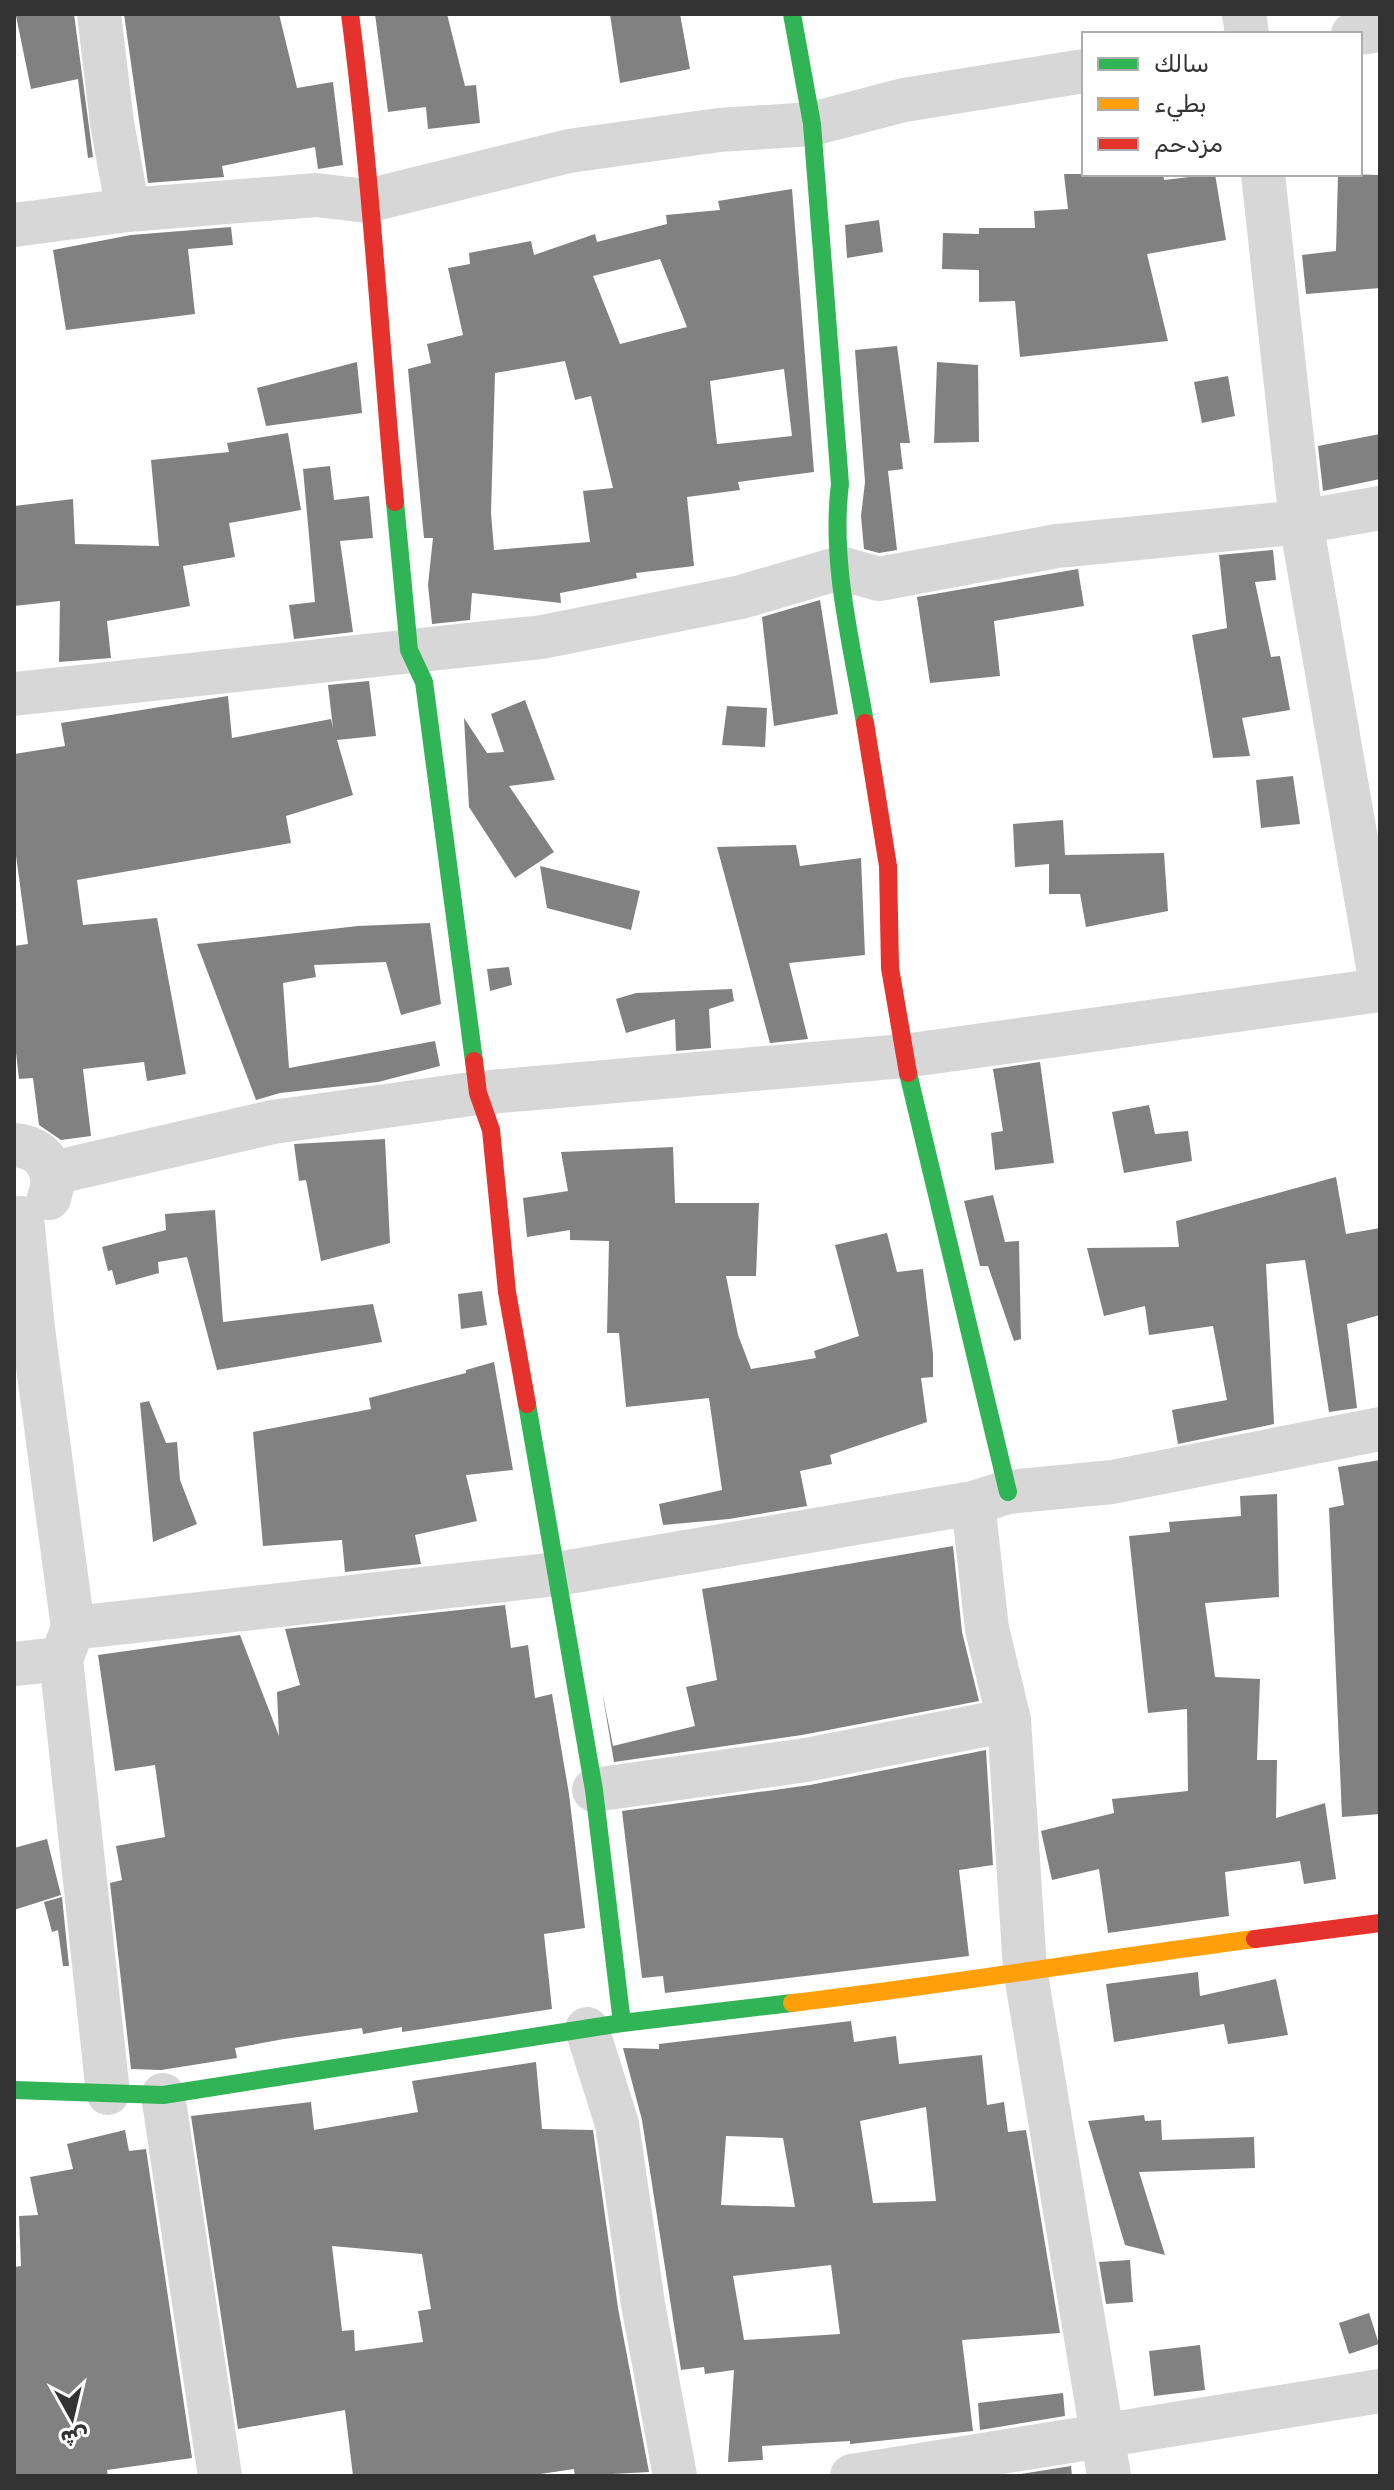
<svg xmlns="http://www.w3.org/2000/svg" width="1394" height="2490" font-family="Rubik,'Noto Sans Arabic',sans-serif">
<style>
.building{fill:#818181;fill-rule:evenodd}
.lines{fill:none;stroke-linecap:round;stroke-linejoin:round}
.street{stroke:#d7d7d7;stroke-width:44}
.fast{stroke:#30b455;stroke-width:18}
.slow{stroke:#ff9f0a;stroke-width:18}
.jam{stroke:#e5322d;stroke-width:18}
</style>
<rect width="100%" height="100%" fill="#fff"/>
<!-- building -->
<g class="building">
<path d="M38 14H74L93 157 88 158 78 79 31 89 16 16Z"/>
<path d="M124 14H279L297 88 333 82 343 165 318 169 315 147 222 166 224 177 148 183Z"/>
<path d="M375 14H447L465 86 476 85 480 123 428 129 426 107 388 112Z"/>
<path d="M610 14H680L690 69 620 83Z"/>
<path d="M1064 174H1163L1164 180 1215 174 1226 240 1147 254 1168 341 1020 357 1015 301 979 302V270L942 269 943 233 979 234V228H1035L1034 211 1068 209Z"/>
<path d="M1338 174 1380 175V288L1306 294 1302 255 1336 251Z"/>
<path d="M792 189 814 472 738 482 740 490 687 497 694 566 636 573 637 578 560 593 561 603 472 593 470 620 432 624 428 585 433 538H424L408 369 431 363 427 344 463 335 448 268 470 264 469 253 531 241 534 255 595 234 597 242 667 224 666 215 720 210 718 201ZM660 259 687 327 620 344 593 276ZM565 361 575 400 591 396 613 488 583 491 590 542 494 550 491 513 495 373ZM784 369 792 436 717 444 710 381Z"/>
<path d="M879 220 883 252 847 258 845 225Z"/>
<path d="M231 227 233 245 188 249 195 314 66 330 53 250 131 235Z"/>
<path d="M897 346 910 443H900L903 469 888 471 897 550 879 553 864 549 861 516 865 482 855 350Z"/>
<path d="M357 362 362 413 266 426 257 388Z"/>
<path d="M937 362 978 365 979 442 934 443Z"/>
<path d="M1228 376 1235 416 1202 423 1194 382Z"/>
<path d="M288 433 301 510 229 523 235 557 183 566 190 606 107 621 111 658 59 662 60 601 14 606V506L73 499 75 544 159 546 151 460 229 452 227 443Z"/>
<path d="M1380 434V479L1323 491 1318 446Z"/>
<path d="M330 466 334 500 369 496 373 538 340 541 353 632 294 639 289 605 315 602 303 469Z"/>
<path d="M1273 550 1276 580 1255 582 1271 657 1280 656 1290 710 1242 718 1250 756 1213 758 1192 635 1227 628 1219 555Z"/>
<path d="M1078 569 1084 606 994 621 1000 676 930 683 917 597Z"/>
<path d="M820 600 838 714 774 726 762 617Z"/>
<path d="M369 681 376 736 337 740 353 795 286 816 291 843 77 880 83 925 157 918 186 1074 147 1081 144 1062 83 1069 91 1136 61 1140 39 1125 33 1078 19 1079 14 1035V946L28 944 14 841V754L65 746 61 723 228 696 232 738 331 719 333 728 328 685Z"/>
<path d="M525 700 555 780 509 786 554 852 515 878 469 807 464 718 487 753 504 752 491 714Z"/>
<path d="M727 706 767 708 765 747 722 745Z"/>
<path d="M1293 776 1300 824 1261 828 1256 780Z"/>
<path d="M1063 820 1065 855 1164 853 1168 911 1086 927 1080 894H1049V864L1015 867 1013 824Z"/>
<path d="M796 845 800 866 861 858 865 955 789 963 808 1039 770 1043 717 847Z"/>
<path d="M540 866 640 891 631 930 547 908Z"/>
<path d="M430 923 441 1004 401 1015 386 962 314 965 316 977 283 983 289 1068 435 1041 440 1066 378 1082 280 1093 256 1100 197 944 358 926Z"/>
<path d="M509 967 512 985 490 991 487 969Z"/>
<path d="M732 989 734 1001 709 1009 711 1048 676 1051 675 1019 626 1033 616 999 636 993Z"/>
<path d="M1040 1062 1054 1163 995 1170 991 1133 1003 1131 993 1069Z"/>
<path d="M1149 1105 1155 1134 1188 1131 1192 1161 1124 1173 1112 1112Z"/>
<path d="M385 1139 390 1243 321 1261 306 1180 299 1181 294 1144Z"/>
<path d="M673 1147 675 1203H759L756 1276H726L738 1335 751 1369 816 1358 814 1351 859 1336 835 1245 887 1233 897 1272 923 1269 933 1354V1377L921 1378 927 1422 830 1455 832 1464 800 1471 807 1506 729 1519 663 1525 659 1504 722 1490 709 1398 626 1407 619 1333H607L609 1241 570 1240V1230L527 1237 523 1198 568 1191 561 1152Z"/>
<path d="M1336 1177 1346 1234 1380 1228V1315L1347 1324 1357 1408 1329 1412 1305 1260 1266 1264 1274 1424 1178 1444 1172 1410 1227 1400 1213 1326 1149 1335 1145 1306 1104 1316 1087 1248 1179 1247 1176 1221Z"/>
<path d="M993 1195 1005 1242 1019 1241 1021 1339 1014 1341 988 1266H980L964 1201Z"/>
<path d="M215 1210 223 1322 373 1304 382 1342 217 1370 187 1257 158 1262 159 1273 116 1285 112 1270 108 1271 102 1247 166 1230 165 1214Z"/>
<path d="M482 1291 487 1325 461 1329 458 1294Z"/>
<path d="M494 1362 513 1470 466 1475 477 1521 415 1535 421 1564 345 1572 342 1540 263 1546 253 1432 371 1409 369 1398 466 1373V1370Z"/>
<path d="M149 1401 166 1443 177 1442 180 1480 197 1524 153 1542 140 1403Z"/>
<path d="M1380 1460V1814L1342 1817 1329 1508 1344 1505 1338 1467Z"/>
<path d="M1277 1494 1279 1597 1205 1603 1215 1677 1260 1679 1257 1760H1277L1276 1818 1325 1803 1336 1879 1304 1884 1300 1861 1225 1872 1229 1916 1108 1933 1099 1869 1052 1880 1041 1831 1114 1813 1112 1799 1188 1791 1187 1709 1148 1713 1129 1536 1170 1532 1169 1522 1241 1516 1240 1496Z"/>
<path d="M953 1546 962 1632 979 1701 802 1735 614 1762 602 1691 613 1746 695 1726 686 1687 717 1680 702 1589Z"/>
<path d="M505 1605 511 1648 528 1645 535 1698 552 1694 569 1794 585 1928 544 1934 552 2009 402 2032V2027L363 2034 362 2028 284 2039 235 2048 237 2058 161 2070 131 2069 110 1883 122 1880 116 1846 165 1837 155 1765 115 1771 98 1655 240 1635 279 1736 277 1692 300 1685 285 1629Z"/>
<path d="M986 1750 993 1865 959 1870 969 1956 665 1993 663 1976 642 1978 622 1811 810 1785Z"/>
<path d="M47 1839 61 1895 14 1910V1848Z"/>
<path d="M62 1897 69 1966H63L58 1930 52 1932 44 1902Z"/>
<path d="M1198 1972 1200 1996 1276 1979 1288 2035 1228 2044 1224 2024 1114 2042 1106 1984Z"/>
<path d="M851 2021 854 2042 896 2036 899 2064 982 2055 987 2105 1004 2102 1008 2132 1026 2130 1060 2333 962 2340 973 2431 850 2444V2441L762 2446 763 2460 728 2462 734 2370 705 2374 704 2367 681 2370 642 2120 623 2048 659 2049V2044ZM926 2107 936 2201 873 2203 860 2121ZM726 2136 783 2138 795 2207 721 2205ZM831 2265 840 2334 744 2340 733 2276Z"/>
<path d="M536 2062 542 2129 593 2130 618 2308 649 2472 575 2476 574 2469 527 2476H353L345 2410 238 2429 191 2116 311 2102 314 2130 418 2112 412 2081ZM332 2246 422 2254 431 2309 418 2311 423 2342 355 2351 354 2330 342 2331Z"/>
<path d="M1144 2115 1145 2121 1161 2120 1162 2140 1254 2137 1255 2168 1139 2172 1165 2255 1125 2245 1088 2121Z"/>
<path d="M125 2130 129 2151 146 2149 192 2458 107 2470 108 2476H14V2267L21 2266 19 2216 38 2215 30 2177 73 2169 67 2144Z"/>
<path d="M1130 2260 1133 2302 1106 2304 1099 2262Z"/>
<path d="M1369 2313 1379 2344 1349 2354 1339 2323Z"/>
<path d="M1200 2345 1205 2390 1154 2396 1149 2351Z"/>
<path d="M1063 2393 1065 2416 980 2430 978 2403Z"/>
<path d="M1071 2466 1072 2476H1009Z"/>
</g>
<g class="lines">
<!-- street -->
<g class="street">
<path d="M99 14 112 123 128 210"/>
<path d="M1244 14 1247 34"/>
<path d="M1353 34 1380 30"/>
<path d="M1263 174 1301 522 1380 978"/>
<path d="M14 225 128 210 316 195 367 201 569 151 719 130 812 124 904 100 1084 71"/>
<path d="M14 694 542 637 741 597 840 568 879 579 1057 546 1301 522 1380 508"/>
<path d="M14 1145C44 1147 59 1170 49 1198"/>
<path d="M53 1173 273 1122 478 1093 904 1056 1380 990"/>
<path d="M22 1218 33 1329 73 1628 61 1659 108 2093"/>
<path d="M973 1503 987 1629 1009 1720 1025 1969 1109 2476"/>
<path d="M73 1628 557 1574 973 1503 1008 1492 1112 1482 1380 1429"/>
<path d="M14 1664 61 1659"/>
<path d="M594 1790 806 1760 1009 1720"/>
<path d="M587 2029 617 2124 643 2304 675 2476"/>
<path d="M163 2095 220 2476"/>
<path d="M852 2476 1380 2391"/>
</g>
<!-- fast -->
<g class="fast">
<path d="M792 14 812 124 840 484C830 563 852 645 865 723"/>
<path d="M395 502 409 650 424 682 474 1061"/>
<path d="M908 1073 1008 1492"/>
<path d="M527 1404 594 1790 622 2023"/>
<path d="M14 2090 163 2095 622 2023 792 2003"/>
</g>
<!-- slow -->
<path class="slow" d="M792 2003C947 1985 1100 1959 1255 1939"/>
<!-- jam -->
<g class="jam">
<path d="M350 14C371 176 380 339 395 502"/>
<path d="M865 723 888 866 890 968 908 1073"/>
<path d="M474 1061 478 1093 491 1130 507 1292 527 1404"/>
<path d="M1255 1939 1380 1923"/>
</g>
</g>
<!-- border -->
<rect width="1394" height="2490" fill="none" stroke="#333333" stroke-width="32"/>
<!-- legend -->
<rect x="1082" y="32" width="280" height="144" fill="#ffffff" stroke="#adadad" stroke-width="2"/>
<rect x="1098" y="58" width="40" height="12" fill="#30b455" stroke="#adadad" stroke-width="2"/>
<text x="1154" y="72" font-size="24" fill="#333333">سالك</text>
<rect x="1098" y="98" width="40" height="12" fill="#ff9f0a" stroke="#adadad" stroke-width="2"/>
<text x="1154" y="112" font-size="24" fill="#333333">بطيء</text>
<rect x="1098" y="138" width="40" height="12" fill="#e5322d" stroke="#adadad" stroke-width="2"/>
<text x="1154" y="152" font-size="24" fill="#333333">مزدحم</text>
<!-- north arrow -->
<g transform="translate(72 2418) rotate(172)" stroke="#ffffff" stroke-width="6" paint-order="stroke">
<path d="M0-6L14 30L0 20L-14 30Z" fill="#333333"/>
<text y="-12" font-size="22" font-weight="bold" text-anchor="middle" fill="#333333">ش</text>
</g>
</svg>
